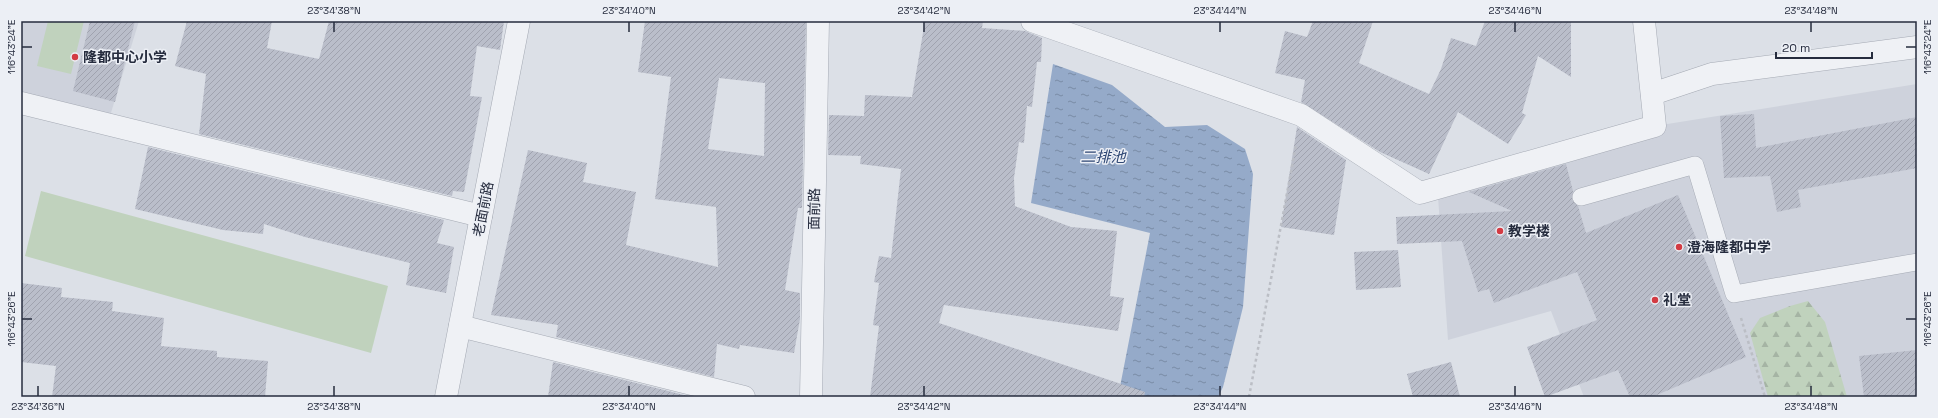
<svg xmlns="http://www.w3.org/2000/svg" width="1938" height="418" font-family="'Space Grotesk','Noto Sans SC',sans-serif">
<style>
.built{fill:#ced2dc}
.green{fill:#c0d2bd}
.forest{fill:url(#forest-firs)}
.water{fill:url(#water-ripples)}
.building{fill:url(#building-hatch);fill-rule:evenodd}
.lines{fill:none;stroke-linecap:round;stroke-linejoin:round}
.service-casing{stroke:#a5aab4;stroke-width:18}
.minor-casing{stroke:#a5aab4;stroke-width:23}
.tertiary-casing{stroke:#a5aab4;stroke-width:23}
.path{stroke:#bbbec5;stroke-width:2.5;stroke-dasharray:3 3;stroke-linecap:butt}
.service{stroke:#eff1f5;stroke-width:17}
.minor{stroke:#eff1f5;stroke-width:22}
.tertiary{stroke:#eff1f5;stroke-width:22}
.ticks{fill:none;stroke:#262c3e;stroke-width:1.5}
.poi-dot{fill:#d33b43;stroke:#eceff5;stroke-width:1.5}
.labels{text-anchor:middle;stroke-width:3;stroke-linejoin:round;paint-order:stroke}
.poi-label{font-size:14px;font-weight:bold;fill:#262c3e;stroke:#eceff5;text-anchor:start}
.street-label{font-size:14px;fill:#262c3e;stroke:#eceff5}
.water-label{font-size:15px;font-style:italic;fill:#2e4774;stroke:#eceff5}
.neatline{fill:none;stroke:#262c3e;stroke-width:1.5}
.ticks-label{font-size:10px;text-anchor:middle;fill:#262c3e}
</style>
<defs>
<pattern id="forest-firs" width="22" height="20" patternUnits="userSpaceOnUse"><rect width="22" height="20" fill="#c0d2bd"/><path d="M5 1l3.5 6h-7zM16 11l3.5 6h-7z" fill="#a5b4a4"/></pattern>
<pattern id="water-ripples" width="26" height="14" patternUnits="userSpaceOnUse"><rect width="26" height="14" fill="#95aac9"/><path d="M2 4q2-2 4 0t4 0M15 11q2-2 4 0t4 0" fill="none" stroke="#798ba5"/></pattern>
<pattern id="building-hatch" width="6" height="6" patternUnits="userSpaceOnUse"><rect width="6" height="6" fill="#babeca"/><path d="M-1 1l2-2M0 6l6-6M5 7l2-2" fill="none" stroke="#a0a3af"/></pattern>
</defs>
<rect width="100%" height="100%" fill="#dce0e7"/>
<!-- built -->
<g class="built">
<path d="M21 21H139L110 116 21 93Z"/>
<path d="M1917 84V397H1584L1551 311 1448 340 1437 182 1655 126Z"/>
</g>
<!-- green -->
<g class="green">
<path d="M48 21H84L71 74 37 66Z"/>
<path d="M41 191 388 286 371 353 25 256Z"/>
</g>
<!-- forest -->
<path class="forest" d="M1808 301 1825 322 1847 397H1768L1750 333 1760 318 1790 306Z"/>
<!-- water -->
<path class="water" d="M1053 64 1112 85 1165 127 1207 125 1245 149 1253 174 1243 307 1223 387 1218 397H1118L1150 233 1031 203Z"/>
<!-- building -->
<g class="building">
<path d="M90 21H135L115 102 73 91Z"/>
<path d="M187 21H272L267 48 319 59 329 21H504L500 50 477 46 470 96 482 97 464 192 453 191 452 196 199 134 206 74 175 66Z"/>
<path d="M645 21H806L802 208H798L785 290 800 293V319L794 353 740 345 739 349 717 344 714 377 556 337 558 325 491 315 528 150 587 163 583 182 636 192 626 245 718 267 716 207 655 199 671 77 638 72ZM719 78 765 83 764 156 708 149Z"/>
<path d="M925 21H983L982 28 1025 31 1042 38 1041 62H1037L1032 107 1027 106 1024 143 1019 142 1014 178 1015 206 1071 227 1117 231 1110 296 1124 298 1118 331 944 305 939 323 1145 392 1144 397H870L879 326 873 325 879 283 874 282 879 256 891 258 901 169 860 164 861 156 828 155 829 115 864 116 865 95 912 97Z"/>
<path d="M1313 21H1373L1359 63 1429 94 1441 69 1451 38 1476 46 1485 21H1571V77L1538 56 1522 113 1526 115 1508 144 1458 112 1429 174 1380 152 1301 102 1305 80 1275 73 1285 31 1307 37Z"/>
<path d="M1754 114 1756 148 1917 117V168L1798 190 1801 207 1777 212 1770 176 1724 178 1720 116Z"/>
<path d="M1297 127 1346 160 1334 235 1281 227Z"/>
<path d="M148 147 444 220 437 243 454 247 446 293 406 285 410 263 305 237 264 224 263 234 223 230 135 209Z"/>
<path d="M1566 164 1573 191 1572 200 1578 206 1586 233 1678 195 1746 357 1652 397H1630L1618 370 1545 397 1527 347 1597 320 1577 272 1494 303 1489 289 1478 292 1462 241 1397 244 1396 217 1512 211 1469 192Z"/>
<path d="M1398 250 1401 287 1356 290 1354 252Z"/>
<path d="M21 283 62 288 61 297 113 302 112 311 164 318 161 346 217 351V357L268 361 265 397 201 395V397H52L56 366 21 362Z"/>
<path d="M1917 350V397H1864L1859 356Z"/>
<path d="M553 362 692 397H548Z"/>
<path d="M1451 362 1460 397H1413L1407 374Z"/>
</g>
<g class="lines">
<!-- service casing -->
<g class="service-casing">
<path id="service" d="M1581 197 1695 165 1734 294 1917 262"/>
</g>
<!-- minor casing -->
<g class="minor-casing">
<g id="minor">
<path d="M1032 21 1301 115 1420 193 1655 126 1644 21"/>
<path d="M1652 94 1712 74 1917 47"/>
<path d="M21 103 481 216"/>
<path d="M460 326 744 397"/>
<path d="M446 397 519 21"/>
</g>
</g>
<!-- tertiary casing -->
<g class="tertiary-casing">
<path id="tertiary" d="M811 397 818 21"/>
</g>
<!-- path -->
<g class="path">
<path d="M1741 318 1765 397"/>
<path d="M1249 397 1296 145"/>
</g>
<!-- service -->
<use href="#service" class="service"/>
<!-- minor -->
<use href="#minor" class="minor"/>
<!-- tertiary -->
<use href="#tertiary" class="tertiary"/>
</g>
<!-- ticks -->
<path class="ticks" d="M334 22V32M629 22V32M924 22V32M1220 22V32M1515 22V32M1811 22V32M22 47H32M1906 47H1916M22 319H32M1906 319H1916M38 386V396M334 386V396M629 386V396M924 386V396M1220 386V396M1515 386V396M1811 386V396"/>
<!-- markers -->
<g class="poi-dot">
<circle cx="75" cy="57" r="4"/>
<circle cx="1500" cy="231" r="4"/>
<circle cx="1679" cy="247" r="4"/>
<circle cx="1655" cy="300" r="4"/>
</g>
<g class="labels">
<!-- poi labels -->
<g class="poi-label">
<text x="83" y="62">隆都中心小学</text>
<text x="1508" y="236">教学楼</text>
<text x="1687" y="252">澄海隆都中学</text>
<text x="1663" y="305">礼堂</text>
</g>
<!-- street labels -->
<g class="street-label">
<text transform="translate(483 209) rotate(-79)" y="5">老面前路</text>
<text transform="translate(814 209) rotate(-89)" y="5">面前路</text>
</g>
<!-- water labels -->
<g class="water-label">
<text x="1103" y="162">二排池</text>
</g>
</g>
<!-- border -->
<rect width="1938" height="418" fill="none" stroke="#eceff5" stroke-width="44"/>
<!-- scale -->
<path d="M1776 52v6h96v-6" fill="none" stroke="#262c3e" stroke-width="2"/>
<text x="1782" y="52" font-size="12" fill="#262c3e" stroke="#eceff5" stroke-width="3" paint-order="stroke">20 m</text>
<rect x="22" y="22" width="1894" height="374" class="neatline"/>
<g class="ticks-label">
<text x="334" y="14">23°34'38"N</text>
<text x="629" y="14">23°34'40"N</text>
<text x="924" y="14">23°34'42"N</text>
<text x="1220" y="14">23°34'44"N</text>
<text x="1515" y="14">23°34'46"N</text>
<text x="1811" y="14">23°34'48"N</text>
<text transform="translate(1927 47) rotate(-90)" y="4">116°43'24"E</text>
<text transform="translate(11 47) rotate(-90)" y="4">116°43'24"E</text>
<text transform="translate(1927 319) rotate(-90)" y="4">116°43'26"E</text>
<text transform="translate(11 319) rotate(-90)" y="4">116°43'26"E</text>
<text x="38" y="410">23°34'36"N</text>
<text x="334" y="410">23°34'38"N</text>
<text x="629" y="410">23°34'40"N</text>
<text x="924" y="410">23°34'42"N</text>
<text x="1220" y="410">23°34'44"N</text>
<text x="1515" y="410">23°34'46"N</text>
<text x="1811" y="410">23°34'48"N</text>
</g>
</svg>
